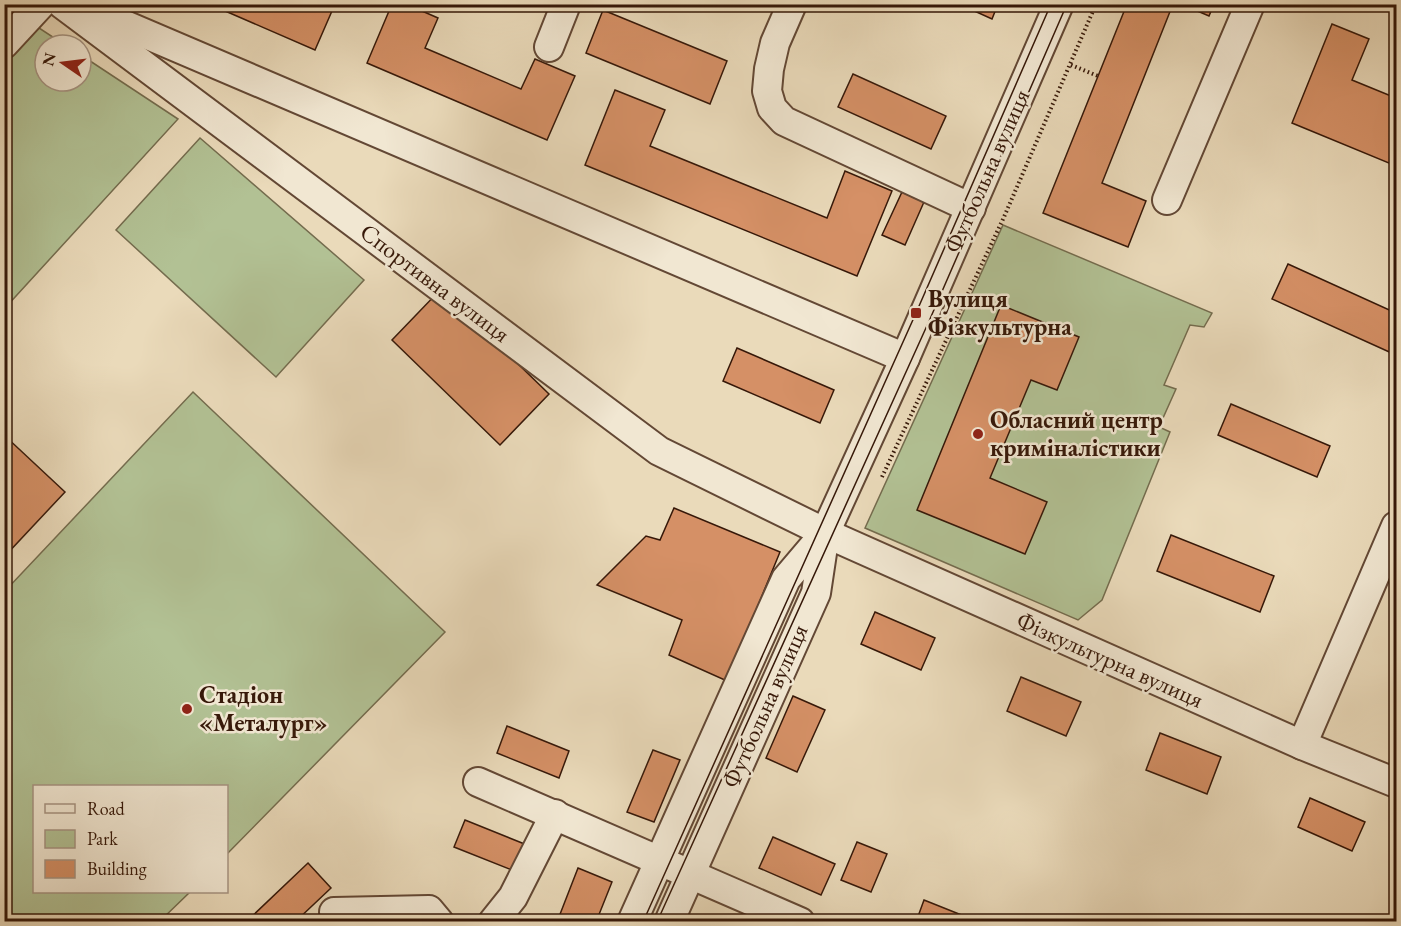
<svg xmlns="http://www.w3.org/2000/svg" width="1401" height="926" font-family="'EB Garamond',serif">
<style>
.green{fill:#b2c194;stroke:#746c4e;stroke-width:1.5}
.building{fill:#d59066;stroke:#361809;stroke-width:1.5}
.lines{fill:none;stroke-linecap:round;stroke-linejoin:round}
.minor-casing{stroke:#634835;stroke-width:32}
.path{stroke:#361809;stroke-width:4;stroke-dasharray:1.5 3;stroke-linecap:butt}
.minor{stroke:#f1e7d2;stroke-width:28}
.tram{stroke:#361809;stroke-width:1.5}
.poi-dot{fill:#8f2418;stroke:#f1e7d2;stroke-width:2}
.labels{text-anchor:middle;stroke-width:5;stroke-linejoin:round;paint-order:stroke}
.street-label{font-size:24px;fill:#361809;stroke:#f1e7d2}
.poi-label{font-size:24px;font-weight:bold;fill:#361809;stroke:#f1e7d2;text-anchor:start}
</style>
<rect width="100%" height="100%" fill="#eadaba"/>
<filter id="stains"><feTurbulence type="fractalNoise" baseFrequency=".00333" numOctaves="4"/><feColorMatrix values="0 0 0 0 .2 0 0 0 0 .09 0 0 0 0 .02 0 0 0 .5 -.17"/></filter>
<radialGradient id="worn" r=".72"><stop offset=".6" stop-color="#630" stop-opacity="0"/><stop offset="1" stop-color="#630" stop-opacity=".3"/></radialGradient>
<!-- green -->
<g class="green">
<path d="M4 5 65 45H45V81H81V55L178 119 5 308Z"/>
<path d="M200 138 364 280 276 377 116 230Z"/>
<path d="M1003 225 1212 313 1204 327 1190 325 1164 385 1176 389 1159 427 1170 432 1102 600 1078 620 865 528Z"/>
<path d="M193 392 445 632 227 854 226 786H34V892H190L160 921H5V591Z"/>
</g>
<!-- building -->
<g class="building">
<path d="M209 4H335L315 50Z"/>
<path d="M392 4H406L438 18 425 48 521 89 535 59 575 76 547 140 367 63Z"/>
<path d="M959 4H998L992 19Z"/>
<path d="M1127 4H1173L1102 183 1146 201 1128 247 1043 213Z"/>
<path d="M1181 4H1214L1209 16Z"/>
<path d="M603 10 727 61 710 104 586 53Z"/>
<path d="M1332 24 1369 39 1352 80 1396 98V166L1292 123Z"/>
<path d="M853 74 946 116 931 149 838 107Z"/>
<path d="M615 90 665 110 650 146 827 218 845 171 892 191 857 276 585 165Z"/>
<path d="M902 192 924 202 905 245 882 235Z"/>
<path d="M1288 264 1396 313V355L1272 299Z"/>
<path d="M441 289 549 394 500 445 392 340Z"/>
<path d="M1001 305 1079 337 1057 390 1031 380 990 478 1047 502 1025 554 917 510Z"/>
<path d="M737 348 834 390 820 423 723 381Z"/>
<path d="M1231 404 1330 446 1317 477 1218 435Z"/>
<path d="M4 435 65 492 4 557Z"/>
<path d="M674 508 780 552 727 681 669 655 682 620 597 585 646 536 660 540Z"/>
<path d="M1171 535 1274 576 1260 612 1157 571Z"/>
<path d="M875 612 935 638 921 670 861 644Z"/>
<path d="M1021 677 1081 702 1066 736 1007 711Z"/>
<path d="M793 696 825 710 797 772 766 758Z"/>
<path d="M507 726 569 751 559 778 497 753Z"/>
<path d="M1160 733 1221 757 1207 794 1146 770Z"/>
<path d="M653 750 680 760 654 822 627 812Z"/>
<path d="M1310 798 1365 822 1352 851 1298 827Z"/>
<path d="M465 820 527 845 517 872 454 847Z"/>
<path d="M773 837 835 864 821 895 759 868Z"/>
<path d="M857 842 887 854 871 892 841 880Z"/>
<path d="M308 863 331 888 295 922H246Z"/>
<path d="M578 868 612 882 596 922H557Z"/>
<path d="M924 900 979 922H916Z"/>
</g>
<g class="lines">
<!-- minor casing -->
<g class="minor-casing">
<g id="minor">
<path d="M62 4 659 451 832 536 1302 745 1396 783"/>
<path d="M792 4 775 43 769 69 767 91 772 108 784 121 971 208"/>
<path d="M85 8 905 358"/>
<path d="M4 44 41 4"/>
<path d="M549 47 566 4"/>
<path d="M1167 200 1250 4"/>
<path d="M1302 745 1396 526"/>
<path d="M478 782 800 922"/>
<path d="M334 912 429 910 439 922"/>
<path d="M493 922 513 897 555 814"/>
<path d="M632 922 786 579 825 533"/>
<path d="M669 922 816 593 825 533 905 358 1059 4"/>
</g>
</g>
<!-- path -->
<g class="path">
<path d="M1071 65 1098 76"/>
<path d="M882 477 1004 217 1096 4"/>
</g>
<!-- minor -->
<use href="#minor" class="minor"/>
<!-- tram -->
<g class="tram">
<path d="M643 922 916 313 1051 4"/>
<path d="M657 922 930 319 1067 4"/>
</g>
</g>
<!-- markers -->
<g class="poi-dot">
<rect x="910" y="307" width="12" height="12" rx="3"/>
<circle cx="978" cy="434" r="6"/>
<circle cx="187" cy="709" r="6"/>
</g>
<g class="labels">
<!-- street labels -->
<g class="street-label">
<text transform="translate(987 171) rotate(-66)" y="8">Футбольна вулиця</text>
<text transform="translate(435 283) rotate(37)" y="8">Спортивна вулиця</text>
<text transform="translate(1110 660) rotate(24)" y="8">Фізкультурна вулиця</text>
<text transform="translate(765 706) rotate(-66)" y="8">Футбольна вулиця</text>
</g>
<!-- poi labels -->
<g class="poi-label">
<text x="928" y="307">Вулиця<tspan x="928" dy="28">Фізкультурна</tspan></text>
<text x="990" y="428">Обласний центр<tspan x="990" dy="28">криміналістики</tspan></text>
<text x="199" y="703">Стадіон<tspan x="199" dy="28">«Металург»</tspan></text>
</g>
</g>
<!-- margin -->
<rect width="1401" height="926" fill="none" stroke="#eadaba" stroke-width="24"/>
<rect x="6" y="6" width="1389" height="914" fill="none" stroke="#361809" stroke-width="3"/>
<rect x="12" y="12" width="1377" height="902" fill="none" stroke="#361809" stroke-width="1.5"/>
<!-- legend -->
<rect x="33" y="785" width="195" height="108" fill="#f1e7d2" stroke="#a69482" stroke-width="1.5"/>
<rect x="45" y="804" width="30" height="9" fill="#f1e7d2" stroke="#a69482" stroke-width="1.5"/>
<text x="87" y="815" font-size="18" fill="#361809">Road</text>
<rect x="45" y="830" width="30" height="18" fill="#b2c194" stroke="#a69482" stroke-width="1.5"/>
<text x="87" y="845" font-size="18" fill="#361809">Park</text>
<rect x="45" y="860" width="30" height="18" fill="#d59066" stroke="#a69482" stroke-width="1.5"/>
<text x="87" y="875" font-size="18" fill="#361809">Building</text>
<!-- north arrow -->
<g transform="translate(63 63) rotate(284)"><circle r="28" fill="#f1e7d2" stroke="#a69482" stroke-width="1.5"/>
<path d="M0-4.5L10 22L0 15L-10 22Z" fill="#8f2418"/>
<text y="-9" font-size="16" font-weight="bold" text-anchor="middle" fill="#361809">N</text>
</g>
<rect width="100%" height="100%" filter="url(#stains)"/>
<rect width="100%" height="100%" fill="url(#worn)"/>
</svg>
